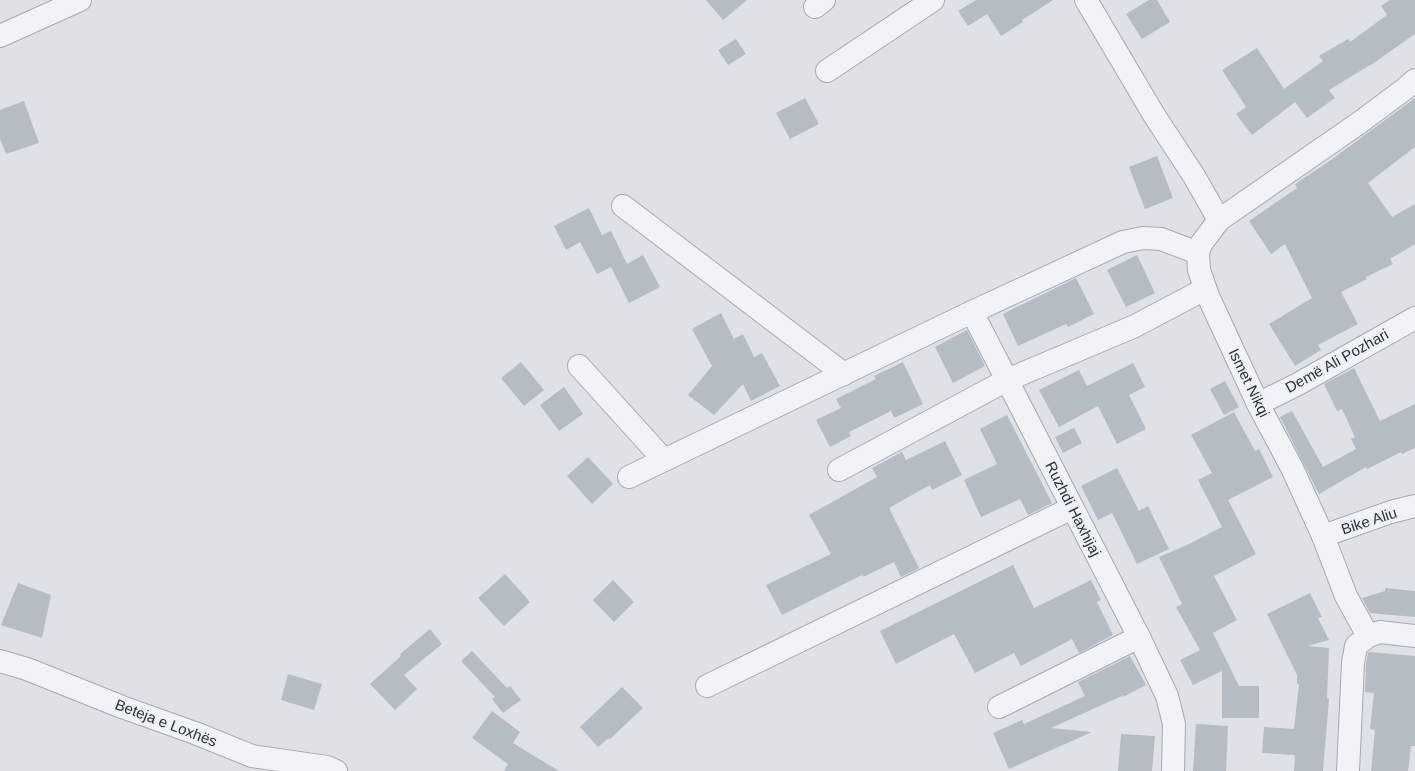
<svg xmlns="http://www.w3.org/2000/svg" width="1415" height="771" font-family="Helvetica,sans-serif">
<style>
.building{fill:#b5bcc4}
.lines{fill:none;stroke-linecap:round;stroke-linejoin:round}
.minor-casing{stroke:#a4a9b1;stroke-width:24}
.minor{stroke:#f1f3f6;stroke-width:22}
.labels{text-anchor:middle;stroke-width:4;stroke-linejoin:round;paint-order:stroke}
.street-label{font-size:15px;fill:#28313e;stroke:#edf1f5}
</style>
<rect width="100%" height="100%" fill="#dee2e7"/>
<!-- building -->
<g class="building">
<path d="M706 0H747L723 20Z"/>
<path d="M976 0H1053L1022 20 1023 22 1001 36 987 14 968 26 958 11Z"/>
<path d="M1149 0H1157L1170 22 1142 39 1126 14Z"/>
<path d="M1390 0H1415V34L1371 65H1370L1329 90 1335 98 1307 118 1295 102 1252 135 1236 114 1246 107 1222 70 1257 48 1284 89 1323 61 1319 56 1348 39 1350 42 1387 15 1381 6Z"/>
<path d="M736 39 746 54 728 65 718 50Z"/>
<path d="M805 98 819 124 790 139 776 113Z"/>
<path d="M1415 98V147L1368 183 1392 217 1415 204V244L1390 259 1393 264 1366 277 1367 279 1341 292 1358 324 1318 345 1321 350 1295 366 1269 324 1312 298 1285 244 1271 254 1249 221 1297 188 1295 184 1331 160Z"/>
<path d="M24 101 39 143 6 154 0 139V110Z"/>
<path d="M1157 156 1173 198 1145 209 1129 167Z"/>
<path d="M589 208 602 235 611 231 627 264 643 255 660 287 629 303 611 267 597 274 580 242 566 250 554 226Z"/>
<path d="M1137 255 1155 293 1126 307 1107 270Z"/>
<path d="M1076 278 1094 314 1068 327 1066 324 1018 346 1003 314Z"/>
<path d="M721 313 734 339 743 334 754 357 762 353 780 386 751 401 743 384 714 415 688 395 712 366 692 329Z"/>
<path d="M967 330 985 366 953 383 935 347Z"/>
<path d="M521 362 544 390 524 406 501 378Z"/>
<path d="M903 362 923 404 894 418 891 411 849 432 851 436 830 447 816 420 841 408 836 399 876 379 874 376Z"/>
<path d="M1133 363 1145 387 1129 395 1146 429 1117 444 1098 406 1059 427 1039 390 1079 370 1087 386Z"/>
<path d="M1354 368 1380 421 1415 404V448L1402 454 1401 452 1367 469 1366 467 1319 494 1280 417 1292 411 1323 467 1356 449 1351 439 1355 437 1342 409 1337 411 1324 384Z"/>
<path d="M1225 381 1239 407 1224 415 1210 389Z"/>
<path d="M564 387 583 414 559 431 540 405Z"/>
<path d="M1234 412 1255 451 1259 449 1273 477 1228 500 1256 554 1214 576 1237 620 1213 633 1239 686H1259V718H1222V671L1193 685 1180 660 1200 650 1176 607 1182 604 1159 557 1189 544 1222 527 1198 480 1212 473 1191 435Z"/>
<path d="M1007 415 1052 503 1028 515 1020 499 981 517 964 480 997 464 980 429Z"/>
<path d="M1074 428 1082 443 1063 453 1055 437Z"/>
<path d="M945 441 962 475 932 490 930 485 889 508 919 568 901 577 894 562 863 577 862 575 782 615 766 585 831 554 809 515 877 477 872 468 902 452 906 460Z"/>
<path d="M588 457 613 484 592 504 567 476Z"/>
<path d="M1117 468 1139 511 1148 506 1169 549 1137 564 1112 513 1098 520 1081 486Z"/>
<path d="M1013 565 1034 608 1091 580 1101 600 1097 602 1113 635 1079 653 1072 639 1021 666 1014 653 975 673 954 634 896 664 880 631Z"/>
<path d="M505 574 530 602 504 626 478 598Z"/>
<path d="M613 580 634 602 614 622 593 600Z"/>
<path d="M18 583 51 595 42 638 1 625Z"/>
<path d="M1385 588 1415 591V617L1370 613 1362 598 1385 591Z"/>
<path d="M1310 593 1322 617 1318 618 1329 640 1307 646 1329 648 1327 699H1329L1323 771H1294L1295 755 1262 753 1264 727 1294 729 1299 684H1297V675L1267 614Z"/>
<path d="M430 629 442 644 404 675 417 689 395 710 370 684 401 656 400 654Z"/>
<path d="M472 651 507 688 510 686 521 700 503 713 492 699 495 697 461 661Z"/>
<path d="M1370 652 1415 656V746H1411L1408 771H1371L1375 730 1370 729 1374 693 1365 692 1366 664 1368 653Z"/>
<path d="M1130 656 1146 685 1123 697 1124 695 1051 728 1092 732 1009 769 993 733 1022 720 1024 724 1085 696 1078 682Z"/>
<path d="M288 674 322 684 314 710 281 700Z"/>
<path d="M622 687 643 708 610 739 609 738 598 747 580 727Z"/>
<path d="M492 711 520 732 513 743 559 771H504L508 764 472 738Z"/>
<path d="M1196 724 1228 726 1226 771H1193Z"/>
<path d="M1121 734 1155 736 1152 771H1118Z"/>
</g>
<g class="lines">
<!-- minor casing -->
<g class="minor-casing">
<g id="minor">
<path d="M1086 0 1154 115 1194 176 1219 220"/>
<path d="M815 7 824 0"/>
<path d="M0 36 80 0"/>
<path d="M827 71 933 0"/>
<path d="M623 206 844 374"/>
<path d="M972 312 1139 637"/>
<path d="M579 366 664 460"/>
<path d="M1258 404 1298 384 1415 318"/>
<path d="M839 470 1007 380 1135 326 1205 289"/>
<path d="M629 477 972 312 1123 242 1143 238 1161 239 1198 253"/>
<path d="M1323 536 1391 512 1415 506"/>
<path d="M1368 636 1346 596 1323 536 1292 468 1258 404 1208 296 1199 270 1198 253 1201 244 1219 220 1359 123 1406 88 1415 80"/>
<path d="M0 661 27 669 122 707 195 733 252 756 327 767 336 771"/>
<path d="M707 686 1072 508"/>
<path d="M999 707 1139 637 1167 696 1174 724 1173 771"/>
<path d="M1348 771 1353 663 1356 646 1368 636 1380 632 1415 636"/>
</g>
</g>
<!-- minor -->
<use href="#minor" class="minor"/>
</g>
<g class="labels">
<!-- street labels -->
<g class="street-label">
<text transform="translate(1337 361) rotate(-29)" y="5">Demë Ali Pozhari</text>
<text transform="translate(1249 383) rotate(64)" y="5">Ismet Nikqi</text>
<text transform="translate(1073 509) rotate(63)" y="5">Ruzhdi Haxhijaj</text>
<text transform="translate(1369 521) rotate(-18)" y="5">Bike Aliu</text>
<text transform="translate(166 723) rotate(21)" y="5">Beteja e Loxhës</text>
</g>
</g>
</svg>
